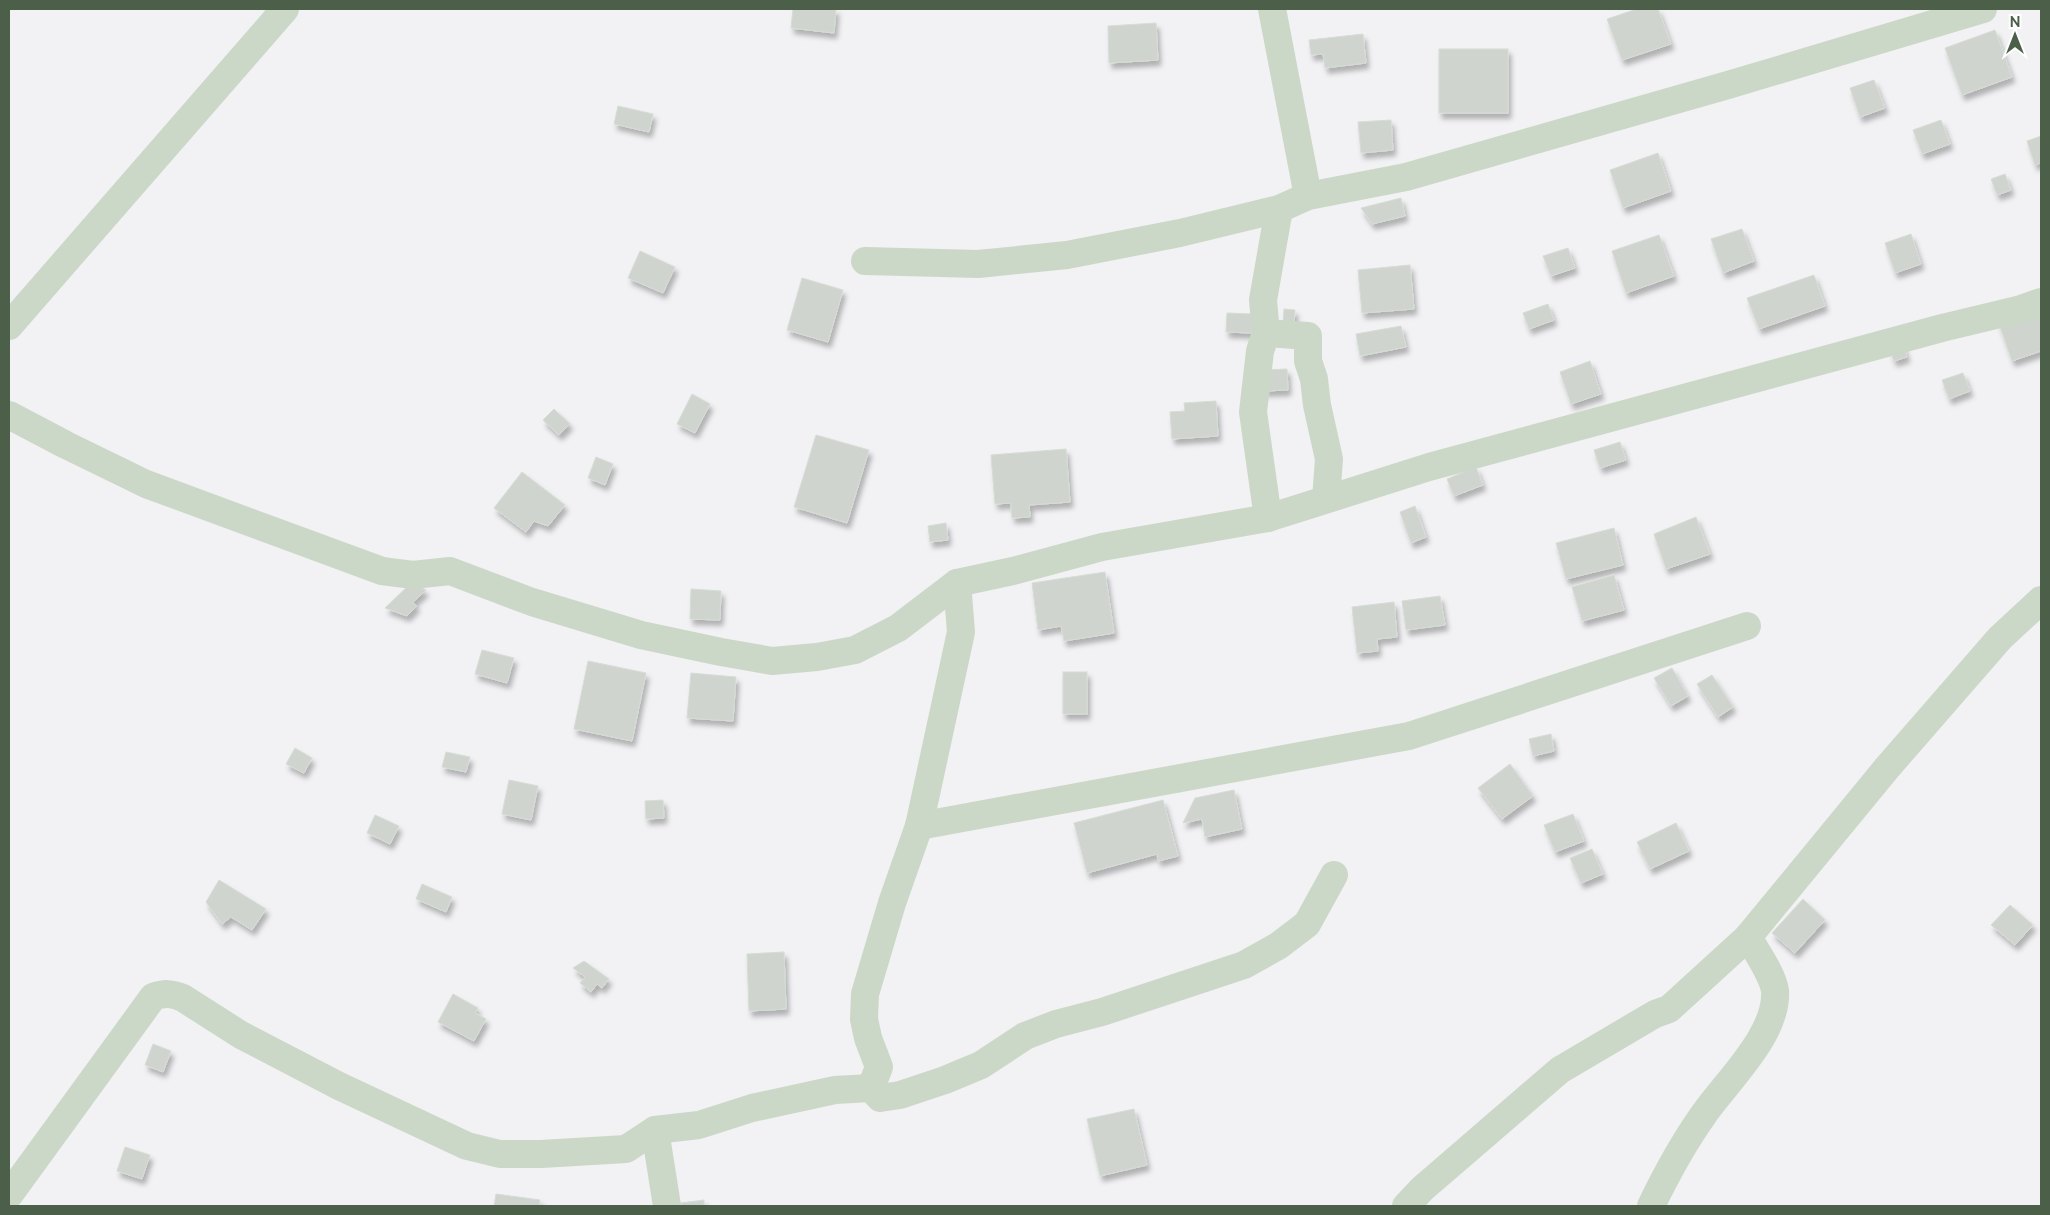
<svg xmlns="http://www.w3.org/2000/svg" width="2050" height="1215" font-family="Raleway,sans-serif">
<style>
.building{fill:#cfd5ce;stroke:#d5dcd6;filter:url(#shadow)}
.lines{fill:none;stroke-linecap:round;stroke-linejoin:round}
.street{stroke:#cbd8c8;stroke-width:28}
</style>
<defs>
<filter id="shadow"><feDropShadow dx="3" dy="5.5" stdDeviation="2.5" flood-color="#0004"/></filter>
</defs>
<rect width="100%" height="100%" fill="#f2f1f3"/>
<!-- building -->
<g class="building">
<path d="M793 9H836L834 33 791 28Z"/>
<path d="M1637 9H1658L1671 44 1622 60 1607 19Z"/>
<path d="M1156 23 1158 60 1109 63 1108 26Z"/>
<path d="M1995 30 2012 77 1962 95 1945 48Z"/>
<path d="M1363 34 1366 63 1325 68 1323 54 1311 55 1309 40Z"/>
<rect x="1439" y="49" width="69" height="64"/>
<path d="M1874 80 1885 108 1860 117 1850 88Z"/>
<path d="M618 106 653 114 649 132 614 124Z"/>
<path d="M1391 120 1393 150 1361 153 1358 122Z"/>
<path d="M1941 120 1950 144 1922 154 1913 130Z"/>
<path d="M2041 136V163L2035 165 2027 141Z"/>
<path d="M1658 153 1671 191 1623 208 1610 170Z"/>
<path d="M2005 174 2011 190 1997 195 1991 179Z"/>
<path d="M1401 198 1405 216 1372 224 1361 208Z"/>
<path d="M1742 229 1754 261 1723 273 1711 239Z"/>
<path d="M1911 234 1921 264 1895 273 1885 243Z"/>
<path d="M1659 235 1674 276 1626 293 1612 251Z"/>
<path d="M1568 248 1575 268 1551 276 1543 256Z"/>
<path d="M640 251 675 267 663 293 628 278Z"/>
<path d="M1410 265 1414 309 1362 313 1358 270Z"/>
<path d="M1814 275 1825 306 1759 329 1747 298Z"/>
<path d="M802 278 843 290 828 342 787 330Z"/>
<path d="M1548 304 1554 320 1529 329 1523 313Z"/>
<path d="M2041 306V351L2012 361 1998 321Z"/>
<path d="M1284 309 1295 310 1294 325H1283Z"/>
<path d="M1227 313 1253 314 1252 333 1226 332Z"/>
<path d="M1401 326 1406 347 1360 356 1356 334Z"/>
<path d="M1903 345 1907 357 1894 361 1890 350Z"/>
<path d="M1590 361 1601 394 1571 404 1560 372Z"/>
<path d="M1287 369 1288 390 1264 391 1263 370Z"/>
<path d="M1963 373 1970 391 1949 399 1942 380Z"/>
<path d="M692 394 710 404 695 433 677 424Z"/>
<path d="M1216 401 1218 436 1172 439 1170 412 1185 411 1184 403Z"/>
<path d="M554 409 570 424 559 435 543 420Z"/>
<path d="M816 435 869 450 847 523 794 507Z"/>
<path d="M1620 442 1626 460 1600 468 1594 450Z"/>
<path d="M1066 449 1070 502 1029 505 1030 517 1012 518 1011 503 995 504 991 455Z"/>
<path d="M596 457 613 464 605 485 588 478Z"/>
<path d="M1476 467 1483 485 1454 496 1447 479Z"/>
<path d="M522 472 565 505 548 526 534 521 526 532 494 508Z"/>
<path d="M1415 506 1426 537 1411 543 1400 512Z"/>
<path d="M1696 517 1710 554 1666 569 1654 534Z"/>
<path d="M946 523 948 540 930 542 928 526Z"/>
<path d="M1614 528 1623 565 1566 579 1556 543Z"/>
<path d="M1105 572 1114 633 1064 641 1061 626 1038 630 1032 583Z"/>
<path d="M1614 575 1624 610 1582 621 1572 587Z"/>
<path d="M411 583 426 590 413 602 417 606 407 616 385 608Z"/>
<path d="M691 589 721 591 720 620 690 619Z"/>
<path d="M1440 596 1445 625 1406 630 1402 601Z"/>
<path d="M1394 602 1397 637 1377 639 1378 651 1357 653 1352 607Z"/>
<path d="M482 650 514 658 507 683 475 674Z"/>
<path d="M588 661 646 673 632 741 574 729Z"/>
<path d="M1672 668 1688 696 1671 706 1654 678Z"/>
<rect x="1063" y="672" width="24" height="42"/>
<path d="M691 673 736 677 733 721 687 718Z"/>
<path d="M1712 675 1733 707 1718 717 1697 684Z"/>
<path d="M1551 734 1554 751 1533 756 1529 739Z"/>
<path d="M295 748 312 758 304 773 286 764Z"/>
<path d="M446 752 470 757 466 772 442 767Z"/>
<path d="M1510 764 1533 796 1502 819 1478 788Z"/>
<path d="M509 780 538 786 531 820 502 814Z"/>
<path d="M1234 790 1242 829 1205 837 1202 819 1183 823 1195 798Z"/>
<path d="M663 800 664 818 646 819 645 801Z"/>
<path d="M1163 800 1178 856 1158 861 1157 854 1087 873 1074 823Z"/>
<path d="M1573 814 1584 841 1555 852 1544 825Z"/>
<path d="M375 815 399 826 390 844 367 833Z"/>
<path d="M1676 823 1689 851 1650 869 1637 842Z"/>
<path d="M1592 849 1603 874 1581 883 1570 858Z"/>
<path d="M219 880 266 909 252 930 231 917 222 924 206 902Z"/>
<path d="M422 884 452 897 446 912 416 899Z"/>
<path d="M1803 899 1825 920 1795 953 1772 933Z"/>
<path d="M2010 905 2033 925 2015 945 1991 925Z"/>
<path d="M784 952 786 1009 749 1011 747 954Z"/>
<path d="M584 961 609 979 602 988 597 984 591 992 580 983 585 977 573 968Z"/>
<path d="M453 994 478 1008 475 1013 486 1019 474 1041 438 1022Z"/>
<path d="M153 1044 171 1051 163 1072 145 1065Z"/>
<path d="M1134 1109 1147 1165 1100 1176 1087 1119Z"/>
<path d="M125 1147 150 1155 142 1179 117 1171Z"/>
<path d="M496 1194 540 1200 539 1206H494Z"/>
<path d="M704 1200V1206H681V1203Z"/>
</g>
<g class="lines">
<!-- street -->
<g class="street">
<path d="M1272 9 1308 196"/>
<path d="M865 261 978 264 1067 255 1180 233 1279 209 1308 196 1406 177 1728 85 1983 9"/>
<path d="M9 326 285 9"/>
<path d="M1266 333 1308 336V361L1314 379 1317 405 1329 459 1326 499"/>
<path d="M9 415 66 445 146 484 382 571 413 575 450 571 532 602 641 635 721 652 772 661 817 657 855 650 898 628 957 583 1013 571 1102 547 1268 518 1429 467 1942 328 2021 309 2041 302"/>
<path d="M1268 518 1253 412 1260 351 1266 333 1263 300 1279 209"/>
<path d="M919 826 1409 736 1747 626"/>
<path d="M871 1088 880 1098 900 1095 945 1080 981 1065 1025 1036 1056 1024 1102 1012 1244 965 1278 946 1307 924 1334 875"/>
<path d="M871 1088 879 1067 868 1038 864 1019 865 994 892 903 919 826 961 632 957 583"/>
<path d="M655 1130 667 1206"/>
<path d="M9 1195 153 997C164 993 172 993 183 998L241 1035 339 1086 467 1146 500 1154H541L626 1149 655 1130 699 1125 752 1108 835 1090 871 1088"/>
<path d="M1406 1206 1422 1189 1560 1070 1655 1014 1669 1009 1748 937 1886 769 2000 638 2041 600"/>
<path d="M1651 1206C1666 1175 1684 1142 1704 1114 1727 1081 1778 1034 1775 991 1773 975 1756 951 1748 937"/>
</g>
</g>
<!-- border -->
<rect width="2050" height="1215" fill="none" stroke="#4c5f49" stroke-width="20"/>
<!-- north arrow -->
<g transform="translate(2015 35)" stroke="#ffffff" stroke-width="4" paint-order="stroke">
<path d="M0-4L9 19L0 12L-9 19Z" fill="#4c5f49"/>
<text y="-8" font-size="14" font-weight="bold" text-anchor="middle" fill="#4c5f49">N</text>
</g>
</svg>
